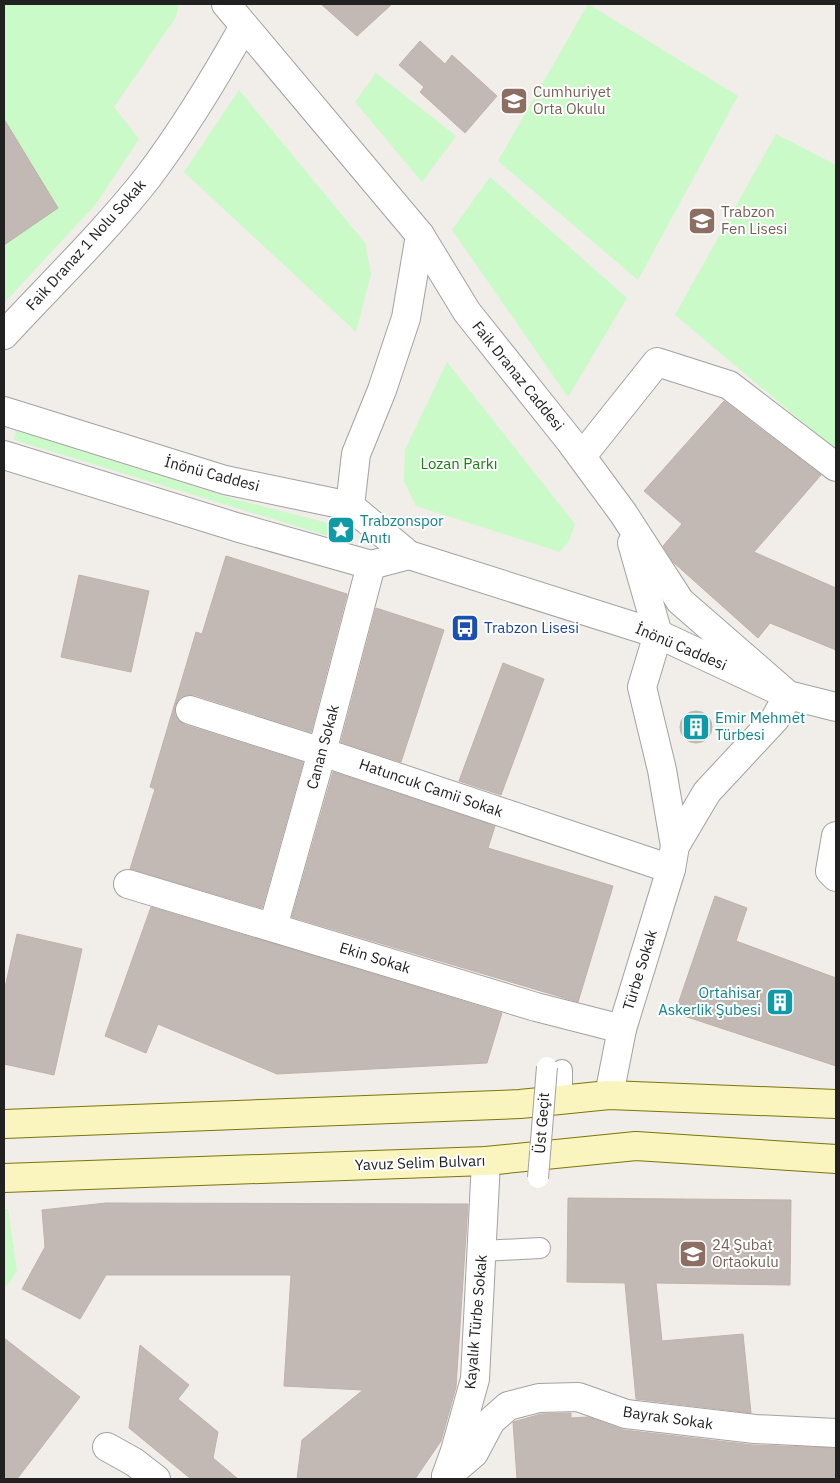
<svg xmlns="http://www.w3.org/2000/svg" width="840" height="1483" font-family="'IBM Plex Sans',sans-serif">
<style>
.park{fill:#cafac7}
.building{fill:#c2b8b4;stroke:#c3b1aa}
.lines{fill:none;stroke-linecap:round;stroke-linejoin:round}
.pedestrian-casing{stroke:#a2a2a2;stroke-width:22}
.minor-casing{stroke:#a2a2a2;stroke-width:30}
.tertiary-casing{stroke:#a2a2a2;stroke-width:30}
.secondary-casing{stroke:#7b7606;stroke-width:30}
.pedestrian{stroke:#fff;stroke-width:20}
.minor{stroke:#fff;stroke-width:28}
.tertiary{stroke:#fff;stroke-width:28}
.secondary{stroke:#faf4be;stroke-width:28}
.pedestrian-bridge-casing{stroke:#a2a2a2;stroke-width:22;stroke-linecap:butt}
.pedestrian-bridge{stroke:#fff;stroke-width:20}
.labels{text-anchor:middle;stroke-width:4;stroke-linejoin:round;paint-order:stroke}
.education-label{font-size:15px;fill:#785e54;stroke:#fff;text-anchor:start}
.street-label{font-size:15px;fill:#212121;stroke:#fff}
.park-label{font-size:15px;fill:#14820d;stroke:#fff}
.culture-label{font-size:15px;fill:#0d838f;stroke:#fff;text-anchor:start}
.transit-label{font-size:15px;fill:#164399;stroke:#fff;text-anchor:start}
</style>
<rect width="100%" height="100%" fill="#f1ede8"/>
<!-- park -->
<g class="park">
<path d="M4 4H179L176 17 114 107 139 139 96 204 4 303Z"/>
<path d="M588 4 738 96 638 280 498 161Z"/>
<path d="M376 73 456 136 422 182 355 102Z"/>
<path d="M239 90 365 243 371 274 356 332 184 172Z"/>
<path d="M776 134 836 165V450L675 315Z"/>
<path d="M490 177 627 298 568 397 452 230Z"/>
<path d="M447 362 575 524 569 541 560 552 416 506 404 481 405 450Z"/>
<path d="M16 430 230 498 332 524 339 520 353 523 348 542 14 440Z"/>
<path d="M4 1209H8L17 1271 4 1290Z"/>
</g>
<!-- building -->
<g class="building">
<path d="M321 4H392L357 36Z"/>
<path d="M420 41 445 64 452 55 497 96 465 133 420 92 424 87 399 65Z"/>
<path d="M4 119 58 208 4 245Z"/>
<path d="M724 401 821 475 754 552 836 588V650L770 623 758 638 673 562 663 546 682 524 644 491Z"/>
<path d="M226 556 347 594 311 732 195 695H187L180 698 175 706V714L178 720 185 725 303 762 262 908 130 869 155 789 150 787 196 632 202 634Z"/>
<path d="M79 575 149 591 131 672 61 657Z"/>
<path d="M376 608 444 630 401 762 341 742Z"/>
<path d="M503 663 544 679 501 795 459 781Z"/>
<circle cx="696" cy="727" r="16"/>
<path d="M333 772 495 826 488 848 613 886 578 1002 292 917Z"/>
<path d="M715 896 747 908 736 941 836 978V1066L675 1013Z"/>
<path d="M151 907 502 1013 487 1063 277 1074 158 1024 146 1053 105 1036Z"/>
<path d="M17 934 82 949 54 1075 4 1064V992Z"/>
<path d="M568 1198 791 1200 790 1285 656 1283 662 1341 743 1334 751 1413 636 1399 625 1283 567 1282Z"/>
<path d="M106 1203 468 1204 456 1387 441 1441 415 1479H297L302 1440 363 1390 284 1386 291 1275H106L80 1319 22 1289 45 1247 42 1210Z"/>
<path d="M4 1338 80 1397 17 1479H4Z"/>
<path d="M140 1345 189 1385 178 1399 218 1432 213 1458 238 1479H191L129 1428Z"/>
<path d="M571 1413V1418L588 1417 624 1430 753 1445 836 1448V1479H517L513 1422 541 1414Z"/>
</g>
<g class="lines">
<!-- pedestrian casing -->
<g class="pedestrian-casing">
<g id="pedestrian">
<path d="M562 1100V1070"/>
<path d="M482 1251 540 1248"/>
</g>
</g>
<!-- minor casing -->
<g class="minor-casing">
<g id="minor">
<path d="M4 335C52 283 104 233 148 177 184 129 215 78 244 26"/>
<path d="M582 456 657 362 729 385 836 467"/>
<path d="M658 634 642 687 662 770 675 846"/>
<path d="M190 710 322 752 671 869"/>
<path d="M836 836 830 871 836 877"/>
<path d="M128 884 536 1007 622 1029"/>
<path d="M273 927 322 752 371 565"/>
<path d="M609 1095 622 1029 671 869 675 846 707 792 775 719 788 695"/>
<path d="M107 1447 134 1462 156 1479"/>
<path d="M446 1476 455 1451 475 1379 486 1161"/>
<path d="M446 1477 474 1453 491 1421 508 1406 539 1398 578 1397 626 1414 755 1429 836 1433"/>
</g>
</g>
<!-- tertiary casing -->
<g class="tertiary-casing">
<g id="tertiary">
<path d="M226 4 420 235 467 312 570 441 623 513 680 601 788 695"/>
<path d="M4 411 225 480 350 506 409 555 658 634 788 695 836 707"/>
<path d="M4 455 236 527 371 565 409 555"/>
<path d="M350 506 356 454 382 390 406 318 420 235"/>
<path d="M632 543 658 634"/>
</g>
</g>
<!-- secondary casing -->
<g class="secondary-casing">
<g id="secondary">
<path d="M4 1124 520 1104 609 1095 836 1104"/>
<path d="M4 1178 486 1161 636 1146 836 1159"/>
</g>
</g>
<!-- pedestrian -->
<use href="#pedestrian" class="pedestrian"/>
<!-- minor -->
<use href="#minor" class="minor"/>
<!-- tertiary -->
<use href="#tertiary" class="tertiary"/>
<!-- secondary -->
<use href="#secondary" class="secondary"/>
<!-- pedestrian-bridge casing -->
<g class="pedestrian-bridge-casing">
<path id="pedestrian-bridge" d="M538 1178 547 1067"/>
</g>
<!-- pedestrian-bridge -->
<use href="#pedestrian-bridge" class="pedestrian-bridge"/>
</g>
<!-- icons -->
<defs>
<g id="school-square" transform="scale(1.4375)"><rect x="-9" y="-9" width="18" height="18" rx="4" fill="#8d6e63" stroke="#fff"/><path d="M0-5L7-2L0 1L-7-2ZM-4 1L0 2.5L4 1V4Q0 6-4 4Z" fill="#fff"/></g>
<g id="sight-square" transform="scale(1.4375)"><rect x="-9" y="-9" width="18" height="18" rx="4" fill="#0f9aa8" stroke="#fff"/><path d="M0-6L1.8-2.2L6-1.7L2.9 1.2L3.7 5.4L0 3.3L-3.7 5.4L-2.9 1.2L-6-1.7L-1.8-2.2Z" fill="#fff"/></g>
<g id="bus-square" transform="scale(1.4375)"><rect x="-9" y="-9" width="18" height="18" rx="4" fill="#1a4fb4" stroke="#fff"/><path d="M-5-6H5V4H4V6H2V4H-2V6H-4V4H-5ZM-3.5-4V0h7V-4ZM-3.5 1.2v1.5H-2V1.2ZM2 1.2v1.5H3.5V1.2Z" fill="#fff"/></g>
<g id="building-square" transform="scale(1.4375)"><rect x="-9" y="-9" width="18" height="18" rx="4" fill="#0f9aa8" stroke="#fff"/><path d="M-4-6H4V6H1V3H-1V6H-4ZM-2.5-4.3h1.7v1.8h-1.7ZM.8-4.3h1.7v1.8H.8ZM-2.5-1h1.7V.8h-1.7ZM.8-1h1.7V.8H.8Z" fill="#fff"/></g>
</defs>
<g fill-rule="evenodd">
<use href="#school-square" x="514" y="101"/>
<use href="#school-square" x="702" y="221"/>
<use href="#sight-square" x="341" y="530"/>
<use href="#bus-square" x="465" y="628"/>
<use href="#building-square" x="696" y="727"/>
<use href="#building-square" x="780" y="1002"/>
<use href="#school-square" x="693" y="1254"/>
</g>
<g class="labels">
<!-- education labels -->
<g class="education-label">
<text x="533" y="97">Cumhuriyet<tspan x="533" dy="17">Orta Okulu</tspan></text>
<text x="721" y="217">Trabzon<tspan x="721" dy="17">Fen Lisesi</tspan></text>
<text x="712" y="1250">24 Şubat<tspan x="712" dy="17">Ortaokulu</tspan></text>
</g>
<!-- street labels -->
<g class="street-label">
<text transform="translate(86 245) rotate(-48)" y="5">Faik Dranaz 1 Nolu Sokak</text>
<text transform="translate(518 376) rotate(51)" y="5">Faik Dranaz Caddesi</text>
<text transform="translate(212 474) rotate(15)" y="5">İnönü Caddesi</text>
<text transform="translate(681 647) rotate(23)" y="5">İnönü Caddesi</text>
<text transform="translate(323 747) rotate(-75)" y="5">Canan Sokak</text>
<text transform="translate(431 788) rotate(19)" y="5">Hatuncuk Camii Sokak</text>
<text transform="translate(375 958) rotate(17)" y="5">Ekin Sokak</text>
<text transform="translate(640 970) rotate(-73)" y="5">Türbe Sokak</text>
<text transform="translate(542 1123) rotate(-86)" y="5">Üst Geçit</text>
<text transform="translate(420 1163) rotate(-2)" y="5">Yavuz Selim Bulvarı</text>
<text transform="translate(476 1322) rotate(-85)" y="5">Kayalık Türbe Sokak</text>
<text transform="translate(668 1418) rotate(8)" y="5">Bayrak Sokak</text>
</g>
<!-- park labels -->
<g class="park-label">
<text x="459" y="469">Lozan Parkı</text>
</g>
<!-- culture labels -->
<g class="culture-label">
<text x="360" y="526">Trabzonspor<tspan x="360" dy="17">Anıtı</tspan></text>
<text x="715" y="723">Emir Mehmet<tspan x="715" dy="17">Türbesi</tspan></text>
<text x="761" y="998" text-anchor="end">Ortahisar<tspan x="761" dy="17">Askerlik Şubesi</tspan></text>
</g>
<!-- transit labels -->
<g class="transit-label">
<text x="484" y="633">Trabzon Lisesi</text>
</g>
</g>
<!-- border -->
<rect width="840" height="1483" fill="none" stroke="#212121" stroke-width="10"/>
</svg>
